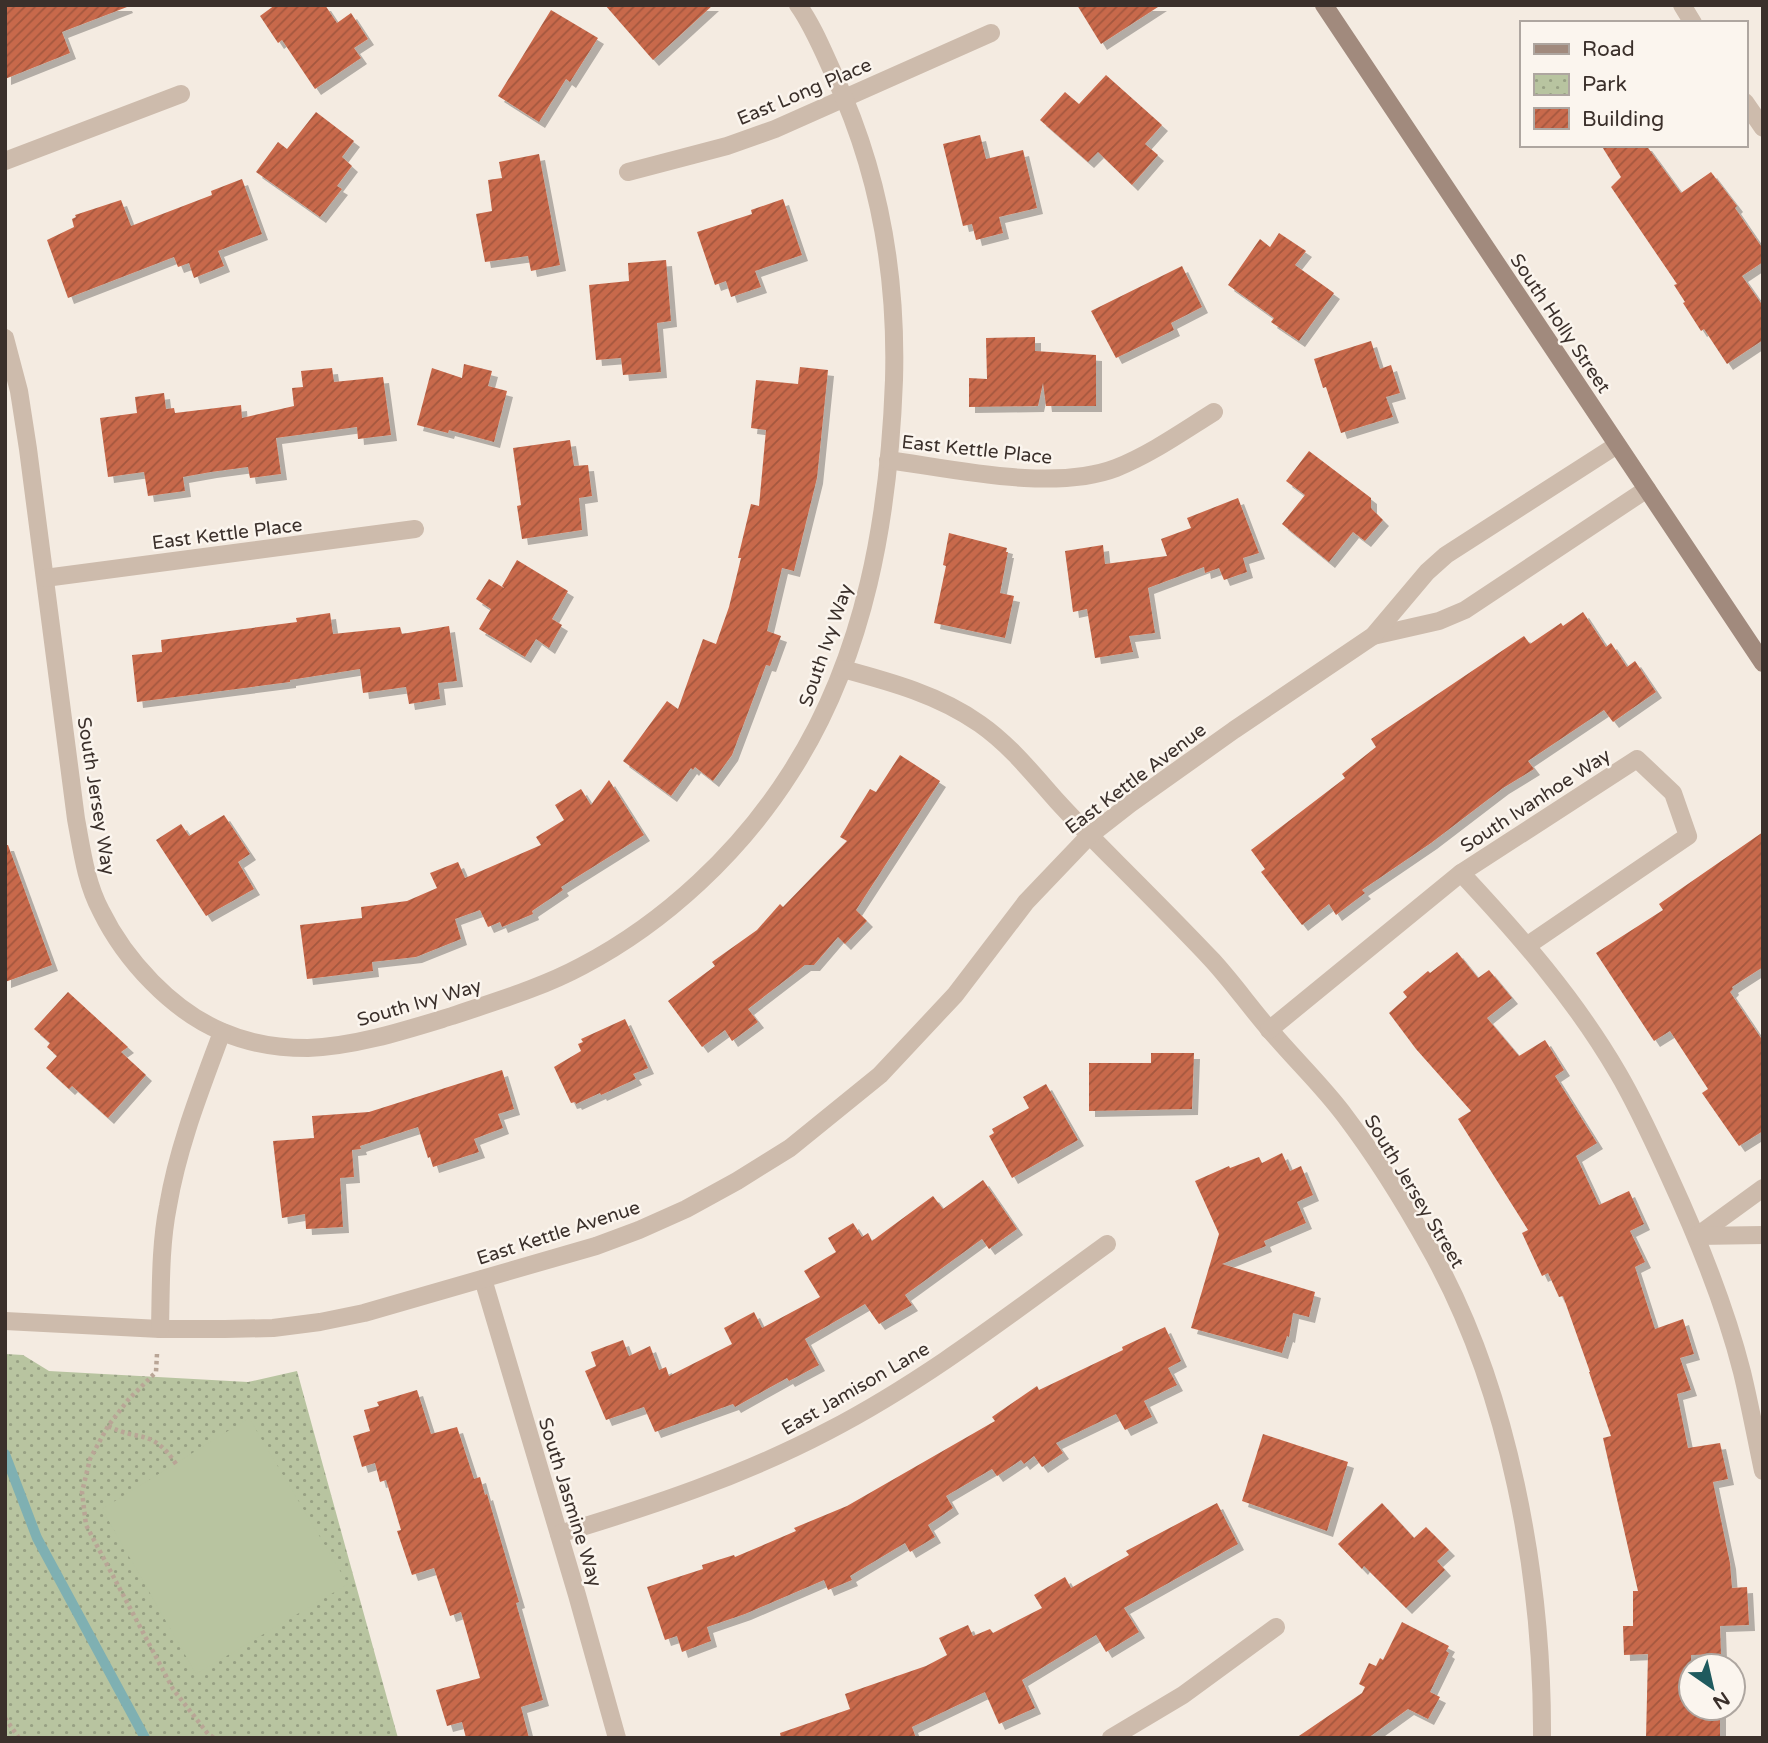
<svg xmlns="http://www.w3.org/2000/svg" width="1768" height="1743" font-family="'Varela Round',sans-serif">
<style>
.park{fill:url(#park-dots)}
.pitch{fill:#b8c4a0}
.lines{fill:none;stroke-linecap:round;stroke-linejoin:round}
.stream{stroke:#7fb0b2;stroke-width:10}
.building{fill:url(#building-hatch);filter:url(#shadow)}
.path{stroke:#b9a596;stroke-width:4.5;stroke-dasharray:3.5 3.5;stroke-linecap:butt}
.minor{stroke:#cdbbac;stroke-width:18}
.secondary{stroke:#a18a7d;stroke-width:18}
.labels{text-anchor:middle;stroke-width:5;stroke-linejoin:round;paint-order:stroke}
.street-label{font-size:19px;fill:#3b302b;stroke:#fbf5ee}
</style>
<defs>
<pattern id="park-dots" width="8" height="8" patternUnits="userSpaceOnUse" patternTransform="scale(1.75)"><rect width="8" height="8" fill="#b8c4a0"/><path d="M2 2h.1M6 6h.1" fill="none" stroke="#97a083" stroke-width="1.8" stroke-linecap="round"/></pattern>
<pattern id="building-hatch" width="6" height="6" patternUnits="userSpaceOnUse" patternTransform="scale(1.75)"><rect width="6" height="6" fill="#c8694b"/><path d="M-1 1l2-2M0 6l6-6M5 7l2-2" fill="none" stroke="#a4573f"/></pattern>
<filter id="shadow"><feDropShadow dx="6" dy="6" stdDeviation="0" flood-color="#0004"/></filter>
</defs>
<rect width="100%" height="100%" fill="#f4ebe1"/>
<!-- park -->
<path class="park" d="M5 1354 23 1355 49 1371 248 1382 297 1371 398 1738H5Z"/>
<!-- pitch -->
<path class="pitch" d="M249 1418 348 1584 196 1674 102 1509Z"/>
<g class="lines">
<!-- stream -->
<path class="stream" d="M5 1454 37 1538 145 1738"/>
</g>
<!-- building -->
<g class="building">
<path d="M5 5H126L127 7 62 32 70 53 5 79Z"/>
<path d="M275 5H325L337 23 351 13 368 39 354 48 361 58 315 89 282 40 278 43 260 16Z"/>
<path d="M605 5H713L653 60Z"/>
<path d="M1077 5H1161L1101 44Z"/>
<path d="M551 10 598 38 570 82 566 79 539 122 498 96Z"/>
<path d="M1106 75 1162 125 1145 144 1158 155 1132 185 1098 152 1088 162 1040 120 1065 92 1079 104Z"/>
<path d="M316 112 354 141 342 157 352 166 337 186 342 189 320 217 256 172 278 142 287 149Z"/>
<path d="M980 135 986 159 1023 150 1037 208 999 217 1003 233 976 240 972 224 963 226 943 144Z"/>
<path d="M1601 145H1646L1681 193 1711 172 1737 206 1735 208 1763 249V262L1742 276 1763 306V340L1727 364 1704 329 1701 331 1683 303 1685 302 1674 285 1677 284 1611 187 1621 177Z"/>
<path d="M539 154 560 265 531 271 528 256 485 262 476 214 492 211 488 180 502 178 499 162Z"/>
<path d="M242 179 262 234 218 251 224 266 194 278 189 263 178 267 174 257 68 298 47 240 74 227 72 219 76 217 75 215 121 200 131 226 212 195 211 191Z"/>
<path d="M783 199 802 255 755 271 761 287 731 297 726 281 715 285 697 232 752 214 751 210Z"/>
<path d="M1279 233 1306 251 1295 265 1334 293 1299 341 1271 322 1274 318 1228 285 1260 239 1270 247Z"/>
<path d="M666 260 671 321 657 323 661 372 623 375 621 358 596 360 589 285 629 281 628 263Z"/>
<path d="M1182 266 1202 307 1171 323 1174 330 1116 358 1091 311Z"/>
<path d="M1035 337V351L1096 355V406H1046L1043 383 1038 406 969 407V378L987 379 986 338Z"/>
<path d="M1371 341 1380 369 1391 365 1400 393 1386 397 1393 417 1341 433 1326 387 1323 388 1314 359Z"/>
<path d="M464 364 492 371 488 386 507 391 494 442 449 430 448 433 417 425 432 368 462 378Z"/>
<path d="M800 367 828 370 817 478 794 571 782 568 767 631 781 636 770 666 766 665 732 755 713 781 695 767 693 770 691 768 671 796 623 761 667 701 678 709 703 639 716 644 729 607 741 558H738L751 504 759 506 766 430 751 428 756 380 798 384Z"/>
<path d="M332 368 334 382 383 377 391 435 358 439 357 427 276 438 281 474 250 478 248 467 211 472 183 477 185 491 148 496 144 472 108 477 100 418 137 413 135 397 164 393 166 409 174 408 175 413 241 405 242 418 294 406 292 388 303 387 301 371Z"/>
<path d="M570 440 574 466 588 465 592 496 579 498 582 530 522 539 517 506 521 505 513 448Z"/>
<path d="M1309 451 1371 498V508L1383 520 1365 541 1353 532 1329 562 1282 524 1305 495 1286 481Z"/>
<path d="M1238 498 1259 553 1243 558 1247 572 1224 580 1219 568 1205 573 1204 567 1148 588 1155 633 1129 636 1133 652 1095 658 1087 609 1073 612 1065 551 1103 545 1105 564 1167 556 1161 539 1191 528 1187 518Z"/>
<path d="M949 533 1007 548 1006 552H1008L1000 593 1014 596 1005 638 934 623 946 566 943 565Z"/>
<path d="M517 560 568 591 552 619 562 625 549 648 536 639 525 657 479 629 491 609 476 599 489 579 504 588 502 586Z"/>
<path d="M1583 612 1606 647 1611 643 1627 667 1635 661 1656 692 1613 722 1604 710 1528 761 1534 769 1503 788 1431 843 1362 890 1365 893 1336 915 1329 904 1302 925 1261 872 1265 869 1251 850 1345 778 1342 774 1376 747 1371 739 1524 636 1530 644 1561 623 1563 626Z"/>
<path d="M330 613 333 634 400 627 402 634 449 626 457 681 438 683 440 699 409 704 406 687 363 693 360 669 290 680V682L137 702 132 655 162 652 161 640 297 622 296 618Z"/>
<path d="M900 755 940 781 856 910 867 921 845 944 838 937 814 965H805L748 1009 758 1022 732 1041 725 1030 702 1047 668 1001 715 966 712 962 757 930 780 904 783 907 847 841 840 837 870 789 876 792Z"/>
<path d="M609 780 644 835 561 887 563 890 532 911 533 914 502 927 500 922 488 927 480 910 455 919 461 939 416 957 372 962 373 971 307 979 300 925 362 918 361 907 407 901 437 888 430 873 458 862 465 878 541 845 536 837 564 820 555 805 581 789 591 805Z"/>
<path d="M224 815 250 854 238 862 254 889 206 916 156 840 181 824 189 836Z"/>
<path d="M1763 832V967L1732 987 1733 989 1730 992 1763 1041V1131L1739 1146 1702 1093 1708 1089 1670 1031 1654 1041 1596 953 1663 910 1659 904Z"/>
<path d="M5 845H8L52 965 5 982Z"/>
<path d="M1457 952 1478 978 1489 970 1512 998 1487 1018 1519 1056 1545 1040 1564 1070 1555 1076 1597 1143 1576 1156 1599 1205 1629 1191 1644 1224 1630 1231 1645 1262 1635 1267 1655 1329 1683 1319 1694 1354 1680 1358 1691 1390 1677 1394 1688 1448 1720 1443 1728 1479 1713 1482 1730 1563 1732 1588 1747 1587 1749 1625 1720 1626 1721 1654 1691 1655V1708H1720V1738H1646L1648 1654 1624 1655 1623 1626H1633V1591H1638L1603 1438 1611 1436 1589 1372H1590L1563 1296 1559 1297 1548 1273 1542 1276 1522 1233 1528 1230 1458 1119 1471 1111 1416 1049 1389 1013 1407 997 1403 992 1428 971 1430 973Z"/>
<path d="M68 992 128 1047 121 1052 146 1075 108 1118 72 1086 69 1089 46 1068 57 1056 47 1047 50 1043 34 1029Z"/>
<path d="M625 1019 648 1068 633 1074 636 1079 601 1095 600 1093 576 1104 575 1102 571 1103 554 1067 581 1051 578 1044 583 1042 581 1039Z"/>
<path d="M1151 1053H1194L1192 1109 1089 1111V1063H1151Z"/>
<path d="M502 1070 514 1109 498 1114 503 1128 474 1139 479 1152 433 1167 430 1157 428 1158 418 1127 360 1146 361 1149 352 1150 354 1177 340 1178 343 1227 306 1229 305 1214 282 1218 273 1141 314 1138 312 1116 369 1112Z"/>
<path d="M1046 1084 1078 1140 1012 1178 989 1136 994 1133 992 1129 1029 1108 1023 1097Z"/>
<path d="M1282 1153 1290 1171 1301 1166 1313 1195 1297 1202 1306 1223 1264 1241 1266 1246 1222 1264 1315 1292 1309 1317 1293 1313 1289 1337 1287 1336 1282 1353 1191 1328 1219 1234 1195 1181 1229 1166 1230 1168 1259 1157 1262 1163Z"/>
<path d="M983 1180 1017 1229 989 1249 982 1239 905 1295 912 1305 879 1324 865 1304 805 1339 819 1365 789 1381 787 1378 735 1407 733 1404 655 1432 644 1407 606 1420 585 1371 596 1366 591 1352 623 1340 629 1356 650 1346 659 1370 666 1367 669 1376 732 1344 724 1328 754 1312 762 1328 820 1297 804 1271 836 1252 828 1238 853 1223 862 1237 868 1233 872 1241 933 1196 943 1209Z"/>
<path d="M1165 1327 1181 1361 1168 1368 1177 1385 1144 1401 1152 1417 1125 1430 1116 1414 1056 1443 1063 1453 1042 1467 1034 1456 1024 1464 1021 1460 997 1476 992 1469 946 1496 953 1508 928 1525 935 1537 910 1552 905 1543 850 1576 852 1580 828 1590 824 1580 745 1614 707 1627 711 1641 682 1652 677 1636 665 1640 647 1587 703 1569 702 1565 734 1555 735 1557 796 1531 794 1528 847 1506 995 1421 992 1417 1037 1386 1039 1390 1123 1350 1122 1347Z"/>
<path d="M417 1390 431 1434 457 1427 474 1479 480 1477 485 1495 487 1494 519 1602 516 1603 543 1700 521 1707 529 1738H466L462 1722 447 1726 436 1690 480 1678 461 1612 450 1616 434 1568 412 1575 397 1531 401 1530 386 1480 380 1482 375 1463 362 1467 353 1436 370 1431 364 1410 379 1406 377 1402Z"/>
<path d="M1263 1434 1348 1462 1327 1531 1242 1501Z"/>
<path d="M1217 1503 1238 1544 1124 1608 1139 1632 1106 1652 1096 1635 1022 1680 1035 1708 999 1724 985 1692 912 1727 916 1738H781L780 1733 850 1709 845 1694 926 1666 947 1655 939 1638 968 1625 973 1636 990 1629 993 1633 1042 1608 1034 1595 1065 1577 1071 1588 1129 1555 1126 1551Z"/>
<path d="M1382 1503 1414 1538 1426 1527 1449 1550 1437 1561 1445 1570 1406 1608 1364 1566 1362 1569 1338 1544Z"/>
<path d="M1402 1622 1449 1646 1446 1651 1449 1653 1430 1692 1440 1697 1428 1719 1408 1709 1368 1738H1296L1362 1693 1365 1687 1359 1684 1369 1663 1376 1666 1380 1658 1383 1660Z"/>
</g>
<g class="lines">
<!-- path -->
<g class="path">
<path d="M157 1354 156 1372 128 1400 108 1426 90 1459 82 1492 86 1525 173 1689 208 1734 214 1738"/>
<path d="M108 1426C140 1442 152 1428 176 1464"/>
<path d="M5 1718 19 1738"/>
</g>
<!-- minor -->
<g class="minor">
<path d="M1682 5 1693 23"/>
<path d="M1745 102 1763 128"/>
<path d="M5 161 181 94"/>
<path d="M628 172 727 146 775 129 991 33"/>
<path d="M5 338 19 391 28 449 76 819C82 851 86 883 101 911 125 960 172 1011 223 1032 248 1043 280 1048 308 1048 357 1046 406 1030 452 1016 496 1001 541 988 582 966 666 922 741 851 791 772 866 655 889 516 894 380 897 274 879 171 834 75 823 51 813 26 798 5"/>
<path d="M888 460C954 469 1053 492 1116 468 1151 454 1182 432 1214 412"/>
<path d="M45 578 415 529"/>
<path d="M1373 636 1439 621 1465 610 1647 489"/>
<path d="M843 669C891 682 939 695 980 724 1010 745 1033 774 1057 801 1077 823 1097 843 1118 864 1150 896 1182 928 1213 961 1233 983 1250 1007 1269 1029 1293 1058 1322 1085 1345 1116 1376 1157 1404 1202 1429 1247 1509 1387 1543 1578 1542 1738"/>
<path d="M1461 873 1637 759 1673 793 1688 836 1528 945"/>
<path d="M1269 1030 1461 873C1519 935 1575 999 1618 1073 1638 1107 1654 1143 1670 1178 1699 1241 1725 1305 1742 1372 1750 1405 1756 1438 1763 1471"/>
<path d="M1697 1236 1763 1188"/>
<path d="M1697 1236 1763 1235"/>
<path d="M483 1279 577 1595 617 1738"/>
<path d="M5 1321 160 1329H225L273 1328 320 1322 364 1313 596 1246 639 1230 686 1209 737 1181 790 1148 880 1075 955 995 1026 902 1089 836 1130 804 1234 730 1373 636 1427 572 1446 555 1617 445"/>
<path d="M160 1329C161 1288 160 1246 168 1206 178 1146 201 1089 222 1032"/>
<path d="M559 1534C652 1506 742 1476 828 1431 927 1380 1017 1309 1107 1244"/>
<path d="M1111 1738 1183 1695 1276 1627"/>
</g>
<!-- secondary -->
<path class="secondary" d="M1324 5 1763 663"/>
</g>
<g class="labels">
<!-- street labels -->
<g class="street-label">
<text transform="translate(804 91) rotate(-23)" y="7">East Long Place</text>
<text transform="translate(1561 323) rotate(56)" y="7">South Holly Street</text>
<text transform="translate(977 449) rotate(6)" y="7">East Kettle Place</text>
<text transform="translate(227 533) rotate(-7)" y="7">East Kettle Place</text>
<text transform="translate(825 645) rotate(-71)" y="7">South Ivy Way</text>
<text transform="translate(1135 778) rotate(-37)" y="7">East Kettle Avenue</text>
<text transform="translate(97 796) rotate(81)" y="7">South Jersey Way</text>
<text transform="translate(1535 800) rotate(-33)" y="7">South Ivanhoe Way</text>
<text transform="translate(419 1002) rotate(-16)" y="7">South Ivy Way</text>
<text transform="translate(1415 1191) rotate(59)" y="7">South Jersey Street</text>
<text transform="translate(558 1232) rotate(-18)" y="7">East Kettle Avenue</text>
<text transform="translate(855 1388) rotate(-30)" y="7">East Jamison Lane</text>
<text transform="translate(571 1502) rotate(73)" y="7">South Jasmine Way</text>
</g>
</g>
<!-- border -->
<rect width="1768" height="1743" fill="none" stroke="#3b302b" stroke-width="14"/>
<!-- legend -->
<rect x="1520" y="21" width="228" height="126" fill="#fbf5ee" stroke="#aea6a0" stroke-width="2"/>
<rect x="1534" y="44" width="35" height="10" fill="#a18a7d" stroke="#aea6a0" stroke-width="2"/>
<text x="1582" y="56" font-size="21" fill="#3b302b">Road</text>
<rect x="1534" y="74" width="35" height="21" fill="url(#park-dots)" stroke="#aea6a0" stroke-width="2"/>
<text x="1582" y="91" font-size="21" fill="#3b302b">Park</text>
<rect x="1534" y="108" width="35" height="21" fill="url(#building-hatch)" stroke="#aea6a0" stroke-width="2"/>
<text x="1582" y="126" font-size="21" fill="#3b302b">Building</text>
<!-- north arrow -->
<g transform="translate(1712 1687) rotate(146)"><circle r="33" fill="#fbf5ee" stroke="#aea6a0" stroke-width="2"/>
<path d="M0-5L12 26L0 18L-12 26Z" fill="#1f5a5e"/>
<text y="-10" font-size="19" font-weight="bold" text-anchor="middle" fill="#3b302b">N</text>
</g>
</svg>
